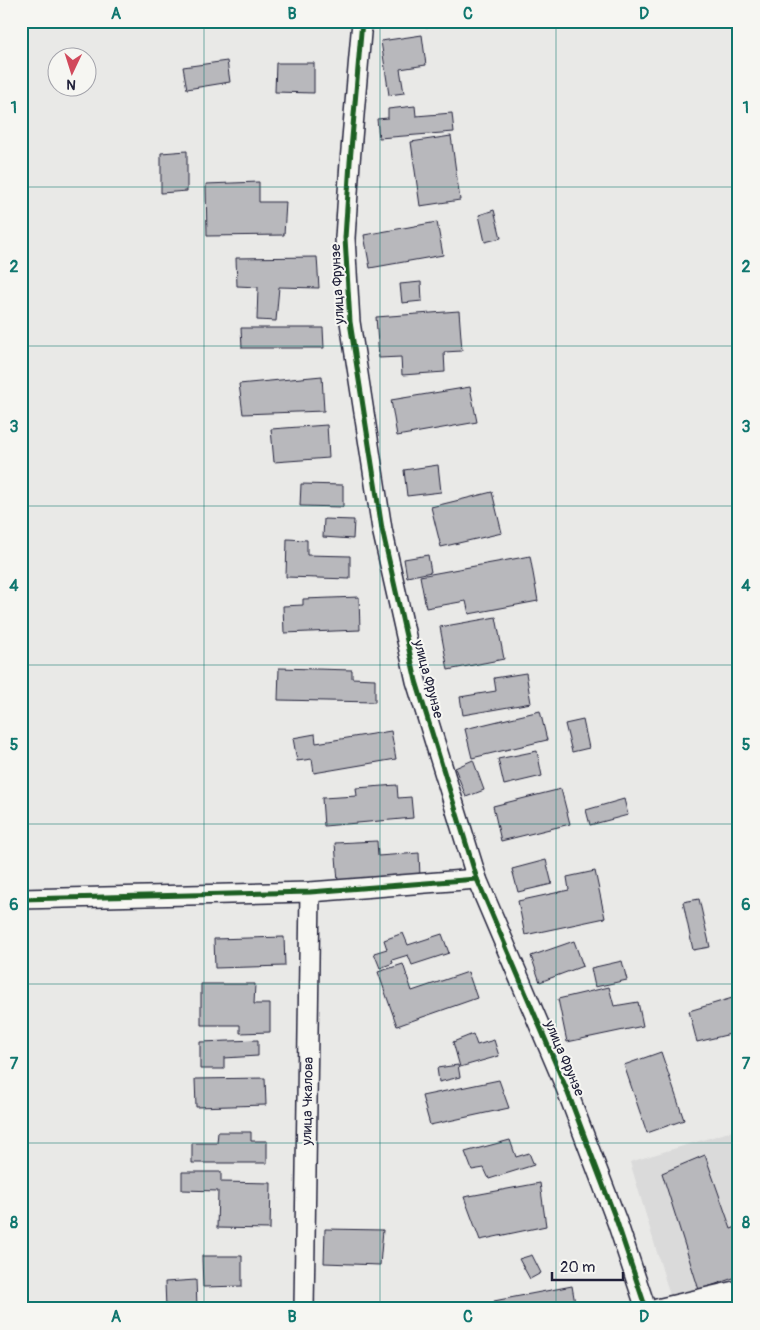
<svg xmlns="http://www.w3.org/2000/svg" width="760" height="1330" font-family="Pangolin,sans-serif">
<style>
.built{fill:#dadada}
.building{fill:#b8b8bc;stroke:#22223b}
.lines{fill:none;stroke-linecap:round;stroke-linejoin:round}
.street-casing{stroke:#22223b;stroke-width:22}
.street{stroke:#f6f6f2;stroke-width:19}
.cycleway-casing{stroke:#f6f6f2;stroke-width:8}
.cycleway{stroke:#1b5e20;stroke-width:5}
.grid{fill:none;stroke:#0f766e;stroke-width:1;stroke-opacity:0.55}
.labels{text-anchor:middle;stroke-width:4;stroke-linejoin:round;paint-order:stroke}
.street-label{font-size:14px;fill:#22223b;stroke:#f6f6f2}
.neatline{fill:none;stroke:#0f766e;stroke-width:2}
.grid-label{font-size:16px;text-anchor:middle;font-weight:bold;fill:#0f766e}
</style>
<rect width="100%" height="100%" fill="#e9e9e7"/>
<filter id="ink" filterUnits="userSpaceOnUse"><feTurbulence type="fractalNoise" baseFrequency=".02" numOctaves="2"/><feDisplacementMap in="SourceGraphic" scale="10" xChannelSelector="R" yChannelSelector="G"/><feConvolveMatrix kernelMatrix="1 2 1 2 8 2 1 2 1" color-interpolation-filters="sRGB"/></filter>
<g filter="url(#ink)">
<!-- built -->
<path class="built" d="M739 1129V1278L671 1299 630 1162Z"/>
<!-- building -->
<g class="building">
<path d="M425 21H443L444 24 426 28Z"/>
<path d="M422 35 426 65 400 69 404 93 389 95 381 41Z"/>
<path d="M227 61 230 82 187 89 183 67Z"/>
<path d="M276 63H314V93L275 92Z"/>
<path d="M415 106 416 116 452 113 454 132 379 138 377 119 388 118V109Z"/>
<path d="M451 136 460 200 420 206 411 142Z"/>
<path d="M187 151V191L161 193V153Z"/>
<path d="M259 182V202H286L284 235 207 236 206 184Z"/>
<path d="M494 210 501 238 485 242 479 215Z"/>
<path d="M437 222 443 255 370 268 364 235Z"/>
<path d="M317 257 319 288 279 287 276 321 257 320 258 287 237 286 236 258Z"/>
<path d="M421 282 422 301 402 303 400 284Z"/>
<path d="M459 311 462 351 444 352 445 372 402 375 401 357 379 358 376 317Z"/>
<path d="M241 328H323L324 348H242Z"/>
<path d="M322 376 324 411 243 414 239 384Z"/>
<path d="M470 387 477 422 397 436 391 400Z"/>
<path d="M327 425 329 458 274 462 271 429Z"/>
<path d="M438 465 441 492 407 496 404 470Z"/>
<path d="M301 484 343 485V507L300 506Z"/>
<path d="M492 492 502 533 441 547 431 507Z"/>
<path d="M324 519 354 520 353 539 323 537Z"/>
<path d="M287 539 307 540V555L350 556V579L286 577Z"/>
<path d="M428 555 431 572 407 577 404 559Z"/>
<path d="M530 556 538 601 469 614 466 601 426 608 420 576Z"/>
<path d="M359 597 360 630 284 633 283 606 303 605V599Z"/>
<path d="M496 617 504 659 448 670 440 627Z"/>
<path d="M279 668 352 670V678L375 679V702L278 700Z"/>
<path d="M526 673 531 703 463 715 460 697 496 691 494 678Z"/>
<path d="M540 711 547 740 472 758 465 729Z"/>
<path d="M583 720 589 748 572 752 565 724Z"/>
<path d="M391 731 396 759 314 773 312 759 297 761 293 738 315 734 316 743Z"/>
<path d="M537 751 542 776 504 785 498 759Z"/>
<path d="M473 760 484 790 466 797 455 768Z"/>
<path d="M397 785 398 798 411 797 413 818 324 826 322 798 357 796 356 788Z"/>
<path d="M561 789 570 824 501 841 493 806Z"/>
<path d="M624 799 628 815 590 825 586 810Z"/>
<path d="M377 841 378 856 419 853 420 877 338 882 335 843Z"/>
<path d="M546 860 552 884 518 892 512 869Z"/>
<path d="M595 871 605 918 525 935 518 901 569 890 567 877Z"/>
<path d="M699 899 710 947 693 950 683 902Z"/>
<path d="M403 933 408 945 442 934 449 953 412 965 408 955 392 960 393 963 380 968 374 953 387 949 384 940Z"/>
<path d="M284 937 285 966 215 968 214 939Z"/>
<path d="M574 941 583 966 540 982 531 956Z"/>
<path d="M622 961 627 980 595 987 591 968Z"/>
<path d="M403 964 412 991 468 972 477 998 397 1026 378 972Z"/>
<path d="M201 984H255L254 1004H270V1032L240 1033V1025H201Z"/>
<path d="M609 987 614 1006 638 1002 643 1026 567 1042 558 999Z"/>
<path d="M739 996V1032L697 1042 689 1011Z"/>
<path d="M473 1034 477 1045 494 1040 499 1056 460 1067 453 1042Z"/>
<path d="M258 1040V1056L224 1058V1069H200V1042Z"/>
<path d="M661 1052 684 1120 647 1133 624 1065Z"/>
<path d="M458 1065 460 1077 439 1082 437 1068Z"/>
<path d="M265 1078 266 1105 196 1107 195 1079Z"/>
<path d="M499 1080 509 1108 430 1125 422 1096Z"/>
<path d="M218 1132H251V1141H267V1163H192V1143H217Z"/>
<path d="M510 1140 516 1157 529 1153 534 1165 489 1179 484 1168 472 1170 465 1152Z"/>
<path d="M705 1155 731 1229 739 1226V1276L699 1290 662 1173Z"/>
<path d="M182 1172H221V1182L271 1183 270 1229 217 1228 218 1191 182 1190Z"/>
<path d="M540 1183 546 1226 480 1240 464 1197Z"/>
<path d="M325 1229 383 1230 380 1265 324 1263Z"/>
<path d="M532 1255 541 1273 530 1279 519 1259Z"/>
<path d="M202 1256H242V1286L203 1287Z"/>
<path d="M196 1280 197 1307 249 1305V1309H166L165 1282Z"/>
<path d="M572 1286 576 1309H495L494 1301Z"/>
</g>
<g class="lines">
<!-- street casing -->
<g class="street-casing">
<g id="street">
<path d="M362 21 350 162 345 238 350 322 382 529 416 681 477 879 566 1088 617 1222 646 1309"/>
<path d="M21 899 310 892 477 879"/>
<path d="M304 1309 310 892"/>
<path d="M657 1309 739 1290"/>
</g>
</g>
<!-- street -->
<use href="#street" class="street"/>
<!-- cycleway casing -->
<g class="cycleway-casing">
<g id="cycleway">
<path d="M362 21 350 162 345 238 350 322 382 529 416 681 477 879 566 1088 617 1222 646 1309"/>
<path d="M21 899 310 892 477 879"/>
</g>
</g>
<!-- cycleway -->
<use href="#cycleway" class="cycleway"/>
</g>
</g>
<!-- grid -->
<path class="grid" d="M204 21V1309M380 21V1309M556 21V1309M21 187H739M21 346H739M21 506H739M21 665H739M21 824H739M21 984H739M21 1143H739"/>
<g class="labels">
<!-- street labels -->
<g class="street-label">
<text transform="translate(337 284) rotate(-93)" y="5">улица Фрунзе</text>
<text transform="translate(429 679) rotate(75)" y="5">улица Фрунзе</text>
<text transform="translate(565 1058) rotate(67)" y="5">улица Фрунзе</text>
<text transform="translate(307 1101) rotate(-89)" y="5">улица Чкалова</text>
</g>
</g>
<!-- margin -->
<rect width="760" height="1330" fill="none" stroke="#f6f6f2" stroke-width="55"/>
<!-- north arrow -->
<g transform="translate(72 72) rotate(184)"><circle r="24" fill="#f6f6f2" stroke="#a1a1a9"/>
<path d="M0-4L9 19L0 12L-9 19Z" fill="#d1495b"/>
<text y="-8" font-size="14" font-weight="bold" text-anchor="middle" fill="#22223b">N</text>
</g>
<!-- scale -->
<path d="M552 1272v8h71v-8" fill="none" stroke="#22223b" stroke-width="2.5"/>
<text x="560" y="1272" font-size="15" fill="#22223b" stroke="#f6f6f2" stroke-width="4" paint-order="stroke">20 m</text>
<rect x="28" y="28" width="704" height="1274" class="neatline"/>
<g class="grid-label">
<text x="116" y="19">A</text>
<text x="292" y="19">B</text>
<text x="468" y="19">C</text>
<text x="644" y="19">D</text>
<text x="14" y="113">1</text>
<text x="746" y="113">1</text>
<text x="14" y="272">2</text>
<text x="746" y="272">2</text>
<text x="14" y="432">3</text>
<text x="746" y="432">3</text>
<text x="14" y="591">4</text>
<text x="746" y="591">4</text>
<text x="14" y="750">5</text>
<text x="746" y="750">5</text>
<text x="14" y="910">6</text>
<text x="746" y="910">6</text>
<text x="14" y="1069">7</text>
<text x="746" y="1069">7</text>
<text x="14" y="1228">8</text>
<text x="746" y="1228">8</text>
<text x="116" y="1322">A</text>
<text x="292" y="1322">B</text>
<text x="468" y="1322">C</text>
<text x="644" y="1322">D</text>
</g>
</svg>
